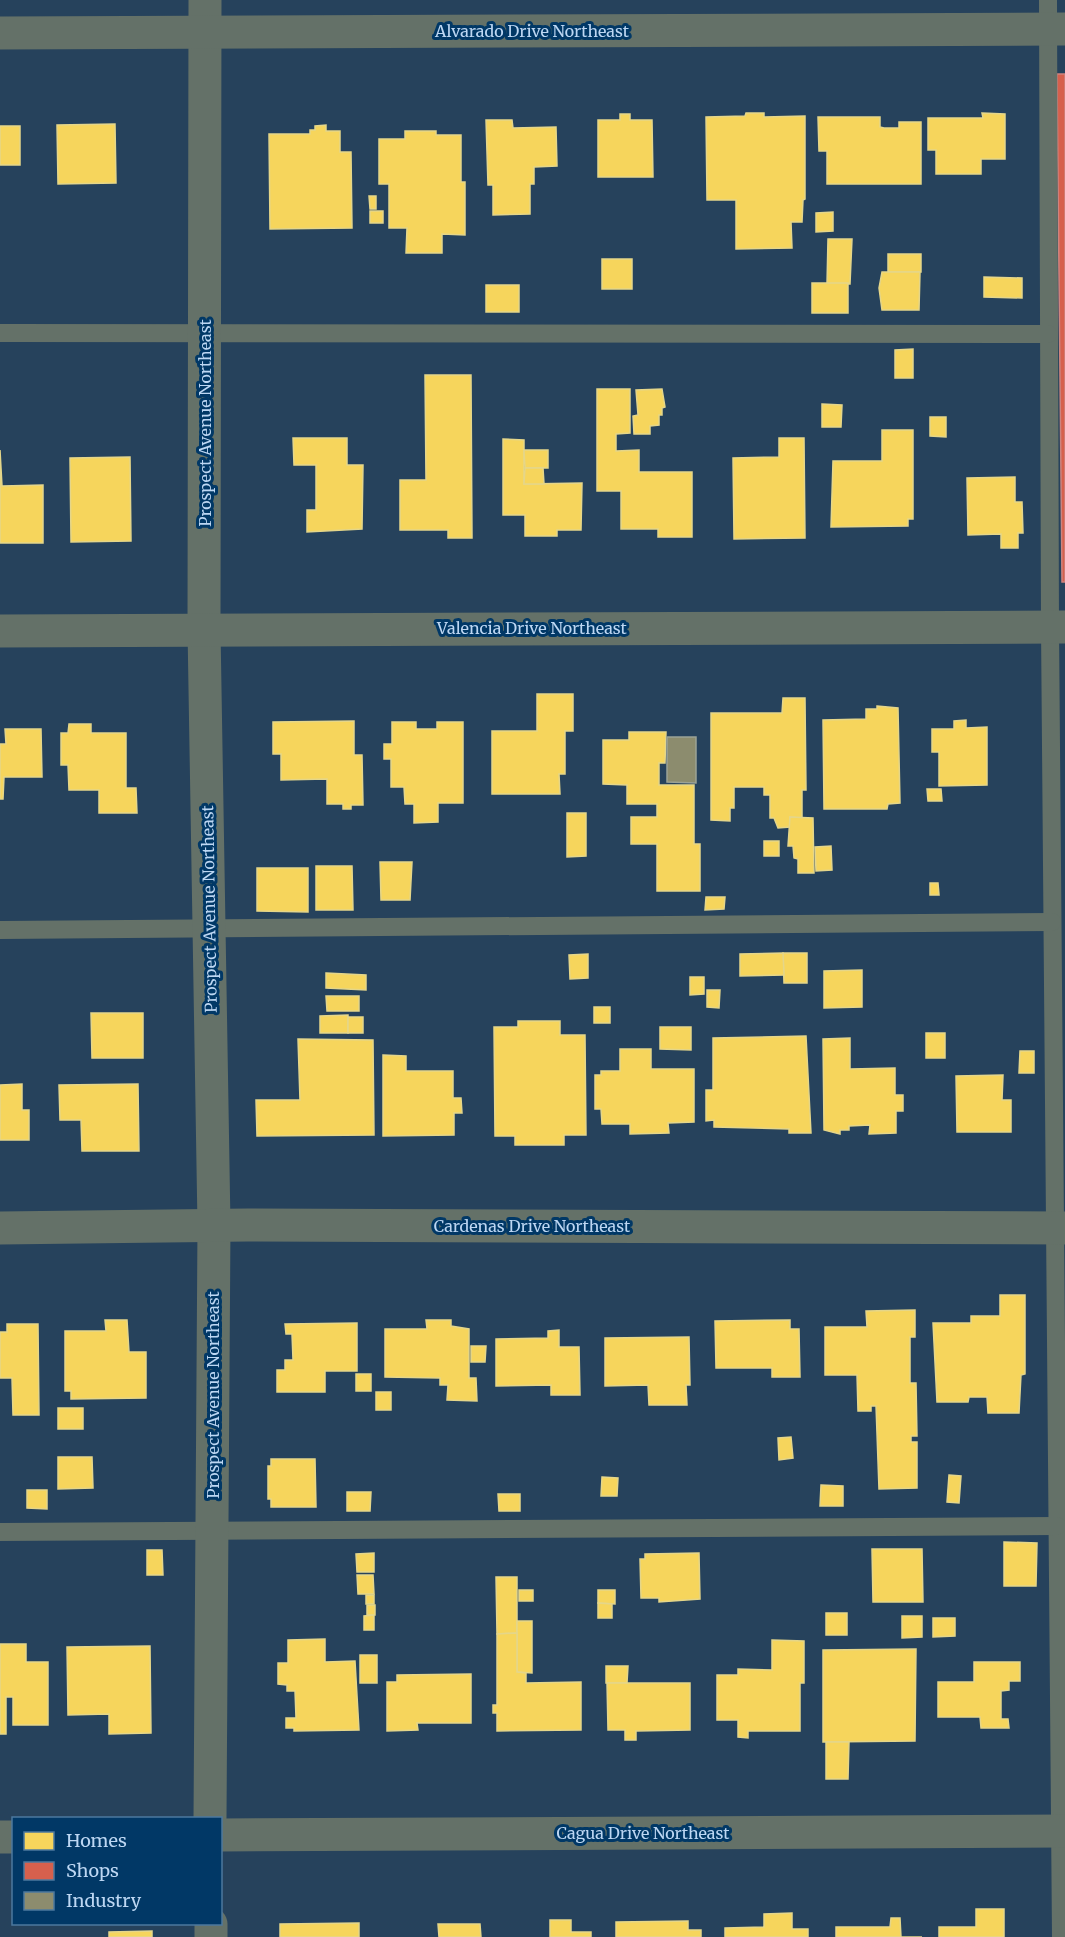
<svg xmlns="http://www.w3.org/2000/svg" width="1065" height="1937" font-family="Merriweather,serif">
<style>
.homes{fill:#f6d55c;stroke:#e5d689;stroke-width:1.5}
.shops{fill:#d6604d;stroke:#ce847f;stroke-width:1.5}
.industry{fill:#8c8c6e;stroke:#9ba296;stroke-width:1.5}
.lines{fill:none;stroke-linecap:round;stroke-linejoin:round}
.service{stroke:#647168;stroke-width:18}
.minor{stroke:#647168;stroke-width:33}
.labels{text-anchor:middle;stroke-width:6;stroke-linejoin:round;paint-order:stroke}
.street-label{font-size:16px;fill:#bdd7f3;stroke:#013866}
</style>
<rect width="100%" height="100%" fill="#26425c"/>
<!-- homes -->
<g class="homes">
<path d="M746 113H764V117L805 116V199L803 200 802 222H791L792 248 736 249V200H707L706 117 745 116Z"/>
<path d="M982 113 1005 114V159H981V174H936V150H928V118H983Z"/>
<path d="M620 114H630V120H652L653 177H598V120H620Z"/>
<path d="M818 117H880V127L884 128H899V122H921V184H827V151H819Z"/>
<path d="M486 120H512L513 128 556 127 557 166 534 167V184H530V214L493 215V185H488Z"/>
<path d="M115 124 116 183 58 184 57 125Z"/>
<path d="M326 125V131H340V152H351L352 228 270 229 269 134H310V130H315V126Z"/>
<rect x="0" y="126" width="20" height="39"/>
<path d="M405 131H436V135H461V182H465V235L442 234V253H406L407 228H389V184H379V139H405Z"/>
<path d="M369 196H376V209H370Z"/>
<rect x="370" y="211" width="13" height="12"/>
<path d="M833 212V231L816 232V213Z"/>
<path d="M828 239H852L850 284H827Z"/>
<rect x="888" y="254" width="33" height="18"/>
<rect x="602" y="259" width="30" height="30"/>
<path d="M882 272H920L919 310H882L879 288Z"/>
<path d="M984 277 1022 278V298L984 297Z"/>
<rect x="812" y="283" width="36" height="30"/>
<rect x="486" y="285" width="33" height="27"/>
<path d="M913 349V378H895V350Z"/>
<path d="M425 375H471L472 538H448V530H400V480H426Z"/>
<path d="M597 389H630V433L616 434V451L639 450V472H692V537H658V529H621V491H597Z"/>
<path d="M662 389 665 407 662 408V415H659V425L650 426V434H634L633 416 638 415 636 390Z"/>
<path d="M822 404 842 405 841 427H822Z"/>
<path d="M930 417H946V437L930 436Z"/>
<path d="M882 430H913V519H908V526L831 527 833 461H882Z"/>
<path d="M293 438H347V465H363L362 529 307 532V510H316V465H294Z"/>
<path d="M779 438H804L805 538 734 539 733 458 779 457Z"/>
<path d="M503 439 524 440V484L582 483 581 530H557V536H525V515H503Z"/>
<path d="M0 450 2 486 43 485V543H0Z"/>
<path d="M524 450H548V468H525Z"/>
<path d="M130 457 131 541 71 542 70 458Z"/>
<path d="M525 468H543L544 484H524Z"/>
<path d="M1015 477V502H1022L1023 533H1018V548H1001V534L968 535 967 478Z"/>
<path d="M537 694H573V731H565V774H559L560 794H492V731H537Z"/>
<path d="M783 698H805L806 790H802V818L790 817V827L778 828 774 818H770V795H764V787H734V808H730V821L711 820V713H782Z"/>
<path d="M877 706 898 708 900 803 888 804 887 809H824L823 720 866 719V709H877Z"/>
<path d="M966 720V728L987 727V785L939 786V752H932V729H954V721Z"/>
<path d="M354 721V755H362L363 805H351V809H343V804H327V779L281 780V754H273V722Z"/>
<path d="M392 722H416V729H437V722H463V803H438V822L414 823V804H405L404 787H391V759H384V744H392Z"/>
<path d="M69 724H91V733H126V788H136L137 813H99V790H69L68 765H61V733H68Z"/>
<path d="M5 729H41L42 777H4L3 799H0V744H6Z"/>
<path d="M629 732H666L665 763H659V785H694V844H700V891H657V844H631V817H657V804H627V785L603 784V740H629Z"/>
<path d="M927 789H941L942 801H928Z"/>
<path d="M567 813H586V856L567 857Z"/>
<path d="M790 817 813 818 814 873H798V859L794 858 793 846H788Z"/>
<rect x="764" y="841" width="15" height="15"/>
<path d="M831 846 832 870 816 871 815 847Z"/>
<path d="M380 862H412L410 900H381Z"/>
<path d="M316 866H352L353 910H316Z"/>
<path d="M257 868H308V912L257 911Z"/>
<path d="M930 883H938L939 895H930Z"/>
<path d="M706 897H725L724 909 705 910Z"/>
<path d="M783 953H807V983H784Z"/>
<path d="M783 953 784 975 740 976V954Z"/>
<path d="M588 954V978L570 979 569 955Z"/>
<path d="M862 970V1007L824 1008V971Z"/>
<path d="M326 973 366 975V990L326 988Z"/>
<path d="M690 977H704V994L690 995Z"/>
<path d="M707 990H720L719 1008 707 1007Z"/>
<path d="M326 996H359V1011H327Z"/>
<rect x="594" y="1007" width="16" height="16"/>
<path d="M91 1013H143V1058H92Z"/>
<path d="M348 1015V1033H320V1016Z"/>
<rect x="348" y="1017" width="15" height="16"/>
<path d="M518 1021H560V1035H585L586 1135H564V1145H515V1136H495L494 1027H518Z"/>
<path d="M660 1027H691V1050L660 1049Z"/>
<rect x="926" y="1033" width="19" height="25"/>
<path d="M806 1036 811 1133H789V1129L714 1127V1120L706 1121V1090H713V1038Z"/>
<path d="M850 1038V1069L895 1068V1095H903V1111H896V1133L869 1134 870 1125 849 1126V1130H840V1134L824 1130 823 1039Z"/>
<path d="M298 1039 373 1040 374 1135 257 1136 256 1100H300Z"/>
<path d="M620 1049H651V1069H694V1122L668 1123 669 1133 630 1134V1124H602L601 1109H595V1075H601V1071H620Z"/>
<path d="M1020 1051H1034V1073H1019Z"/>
<path d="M383 1055 406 1056V1071H453V1098H461L462 1113H454V1135L383 1136Z"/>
<path d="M1003 1075 1002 1100H1011V1132H957L956 1076Z"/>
<path d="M22 1084V1110H29V1140H0V1085Z"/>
<path d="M138 1084 139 1151H82L81 1120H60L59 1085Z"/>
<path d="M1000 1295H1025V1374L1021 1375 1019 1413H988L987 1397H969L968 1402H937L933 1323H971V1316H1000Z"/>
<path d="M915 1310V1337H910V1383H916L917 1436H911V1442H917V1488L879 1489 876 1406H871V1411H858L857 1375H825V1327H867L866 1311Z"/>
<path d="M105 1320H127L129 1352H146V1398L71 1399V1391H65V1331H106Z"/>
<path d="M426 1320H451V1326L469 1329V1378H476L477 1401 447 1400 448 1385H440V1378L385 1377V1329H427Z"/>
<path d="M790 1320V1329H799L800 1377H772V1368H716L715 1321Z"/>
<path d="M357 1323V1371H325V1392H277V1370H285V1360H293L292 1334H286L285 1324Z"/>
<path d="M7 1324H38L39 1415H13L12 1378H0V1332H7Z"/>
<path d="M559 1330V1347H579L580 1395H551V1385L496 1386V1339L548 1338V1331Z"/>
<path d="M689 1337 690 1385H686L687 1405H649L648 1385 605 1386V1338Z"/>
<path d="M471 1346H486L485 1362H471Z"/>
<rect x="356" y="1374" width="15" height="17"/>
<rect x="376" y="1392" width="15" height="18"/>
<rect x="58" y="1408" width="25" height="21"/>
<path d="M791 1437 793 1458 779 1460 778 1438Z"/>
<path d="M58 1457H92L93 1488 58 1489Z"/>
<path d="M271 1459H315L316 1507H271V1499H268V1466H271Z"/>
<path d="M949 1475 961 1476 959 1503 947 1502Z"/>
<path d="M602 1477 618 1478 617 1496H601Z"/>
<path d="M821 1485 843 1486V1506H820Z"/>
<path d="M27 1490H47V1509L27 1508Z"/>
<path d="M347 1492H371L370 1511H347Z"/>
<path d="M498 1494H520V1511H499Z"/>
<path d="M1004 1542 1037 1543 1036 1586H1004Z"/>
<path d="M872 1549H922L923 1602H873Z"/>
<path d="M147 1550H162L163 1575H147Z"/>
<path d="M374 1553V1572H357L356 1554Z"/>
<path d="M699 1553 700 1599 659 1602V1598H641L640 1559H645V1554Z"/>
<path d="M357 1575H373L374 1594H358Z"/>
<path d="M496 1577H517V1633L497 1634Z"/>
<rect x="519" y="1590" width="14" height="11"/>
<path d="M598 1590H615V1604L598 1603Z"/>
<rect x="366" y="1595" width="8" height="9"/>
<path d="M598 1603 612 1604V1618H598Z"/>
<rect x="367" y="1605" width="8" height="10"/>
<rect x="826" y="1613" width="21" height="22"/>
<path d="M374 1615V1630H364V1616Z"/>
<path d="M902 1616H922V1637L902 1638Z"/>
<path d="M933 1618H955V1636L933 1637Z"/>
<path d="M517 1621H532V1673L517 1672Z"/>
<path d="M517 1633V1672L526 1673V1683L581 1682V1730L497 1731V1713H493V1705H497V1634Z"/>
<path d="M325 1639V1662L355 1661 359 1730 294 1731V1728H286V1718H296L295 1691H287V1685L278 1684V1663H288V1640Z"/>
<path d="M772 1640 804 1641V1683H800V1731H748V1738L738 1737V1720H717V1675H738V1669L772 1670Z"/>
<path d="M0 1644H26V1662H48V1725H13V1697H6V1734H0Z"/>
<path d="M150 1646 151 1733 109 1734V1714L68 1715 67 1647Z"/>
<path d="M916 1649 915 1741 823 1742V1650Z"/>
<rect x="360" y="1655" width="17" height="28"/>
<path d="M974 1662H1020V1681H1009V1690L1001 1691V1719H1008L1009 1728H981L980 1717H938V1682H974Z"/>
<path d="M606 1666H628L627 1683H606Z"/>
<path d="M471 1674V1723H417L418 1730 387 1731V1682H397V1675Z"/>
<path d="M607 1683H690V1730L636 1731V1740H625V1730H608Z"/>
<path d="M826 1742H849L848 1779H826Z"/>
<path d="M976 1909H1004V1937H939V1927H976Z"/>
<path d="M792 1913V1929H808V1937H725V1928L764 1927V1914Z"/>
<path d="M891 1918H900L901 1937H922H836V1927H890Z"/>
<path d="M550 1920H571V1932H591V1937H550Z"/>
<path d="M688 1921V1930H701V1937H616V1922Z"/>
<path d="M359 1923V1937H280V1924Z"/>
<path d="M438 1924H480L481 1937H439Z"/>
<path d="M152 1931V1937H109V1932Z"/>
</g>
<!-- shops -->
<path class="shops" d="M1057 74H1065V582H1062Z"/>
<!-- industry -->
<path class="industry" d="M667 737H696V783L667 782Z"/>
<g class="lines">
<!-- service -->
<g class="service">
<path d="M1048 0 1050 627 1061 1937"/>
<path d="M0 333 1048 334"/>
<path d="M0 930 1052 922"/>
<path d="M0 1532 1057 1526"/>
</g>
<!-- minor -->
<g class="minor">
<path d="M205 0 204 629 214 1225 210 1818"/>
<path d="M0 33 1065 29"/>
<path d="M0 631 1065 627"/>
<path d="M0 1228 248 1225 1065 1228"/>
<path d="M220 1835 1065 1831"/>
<path d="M0 1837H14"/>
<path d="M211 1924V1937"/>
</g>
</g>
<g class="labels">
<!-- street labels -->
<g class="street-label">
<text x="532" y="37">Alvarado Drive Northeast</text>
<text transform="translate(205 423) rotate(-90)" y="6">Prospect Avenue Northeast</text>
<text x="532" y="634">Valencia Drive Northeast</text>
<text transform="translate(209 909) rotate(-91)" y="6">Prospect Avenue Northeast</text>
<text x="532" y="1232">Cardenas Drive Northeast</text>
<text transform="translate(213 1395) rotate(-90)" y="6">Prospect Avenue Northeast</text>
<text x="643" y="1839">Cagua Drive Northeast</text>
</g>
</g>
<!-- legend -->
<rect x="12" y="1817" width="210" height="108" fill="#013866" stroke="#4c789e" stroke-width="1.5"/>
<rect x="24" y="1832" width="30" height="18" fill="#f6d55c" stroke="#4c789e" stroke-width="1.5"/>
<text x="66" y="1847" font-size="18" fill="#bdd7f3">Homes</text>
<rect x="24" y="1862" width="30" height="18" fill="#d6604d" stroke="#4c789e" stroke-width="1.5"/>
<text x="66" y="1877" font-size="18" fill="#bdd7f3">Shops</text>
<rect x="24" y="1892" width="30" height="18" fill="#8c8c6e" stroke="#4c789e" stroke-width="1.5"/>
<text x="66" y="1907" font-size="18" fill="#bdd7f3">Industry</text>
</svg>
